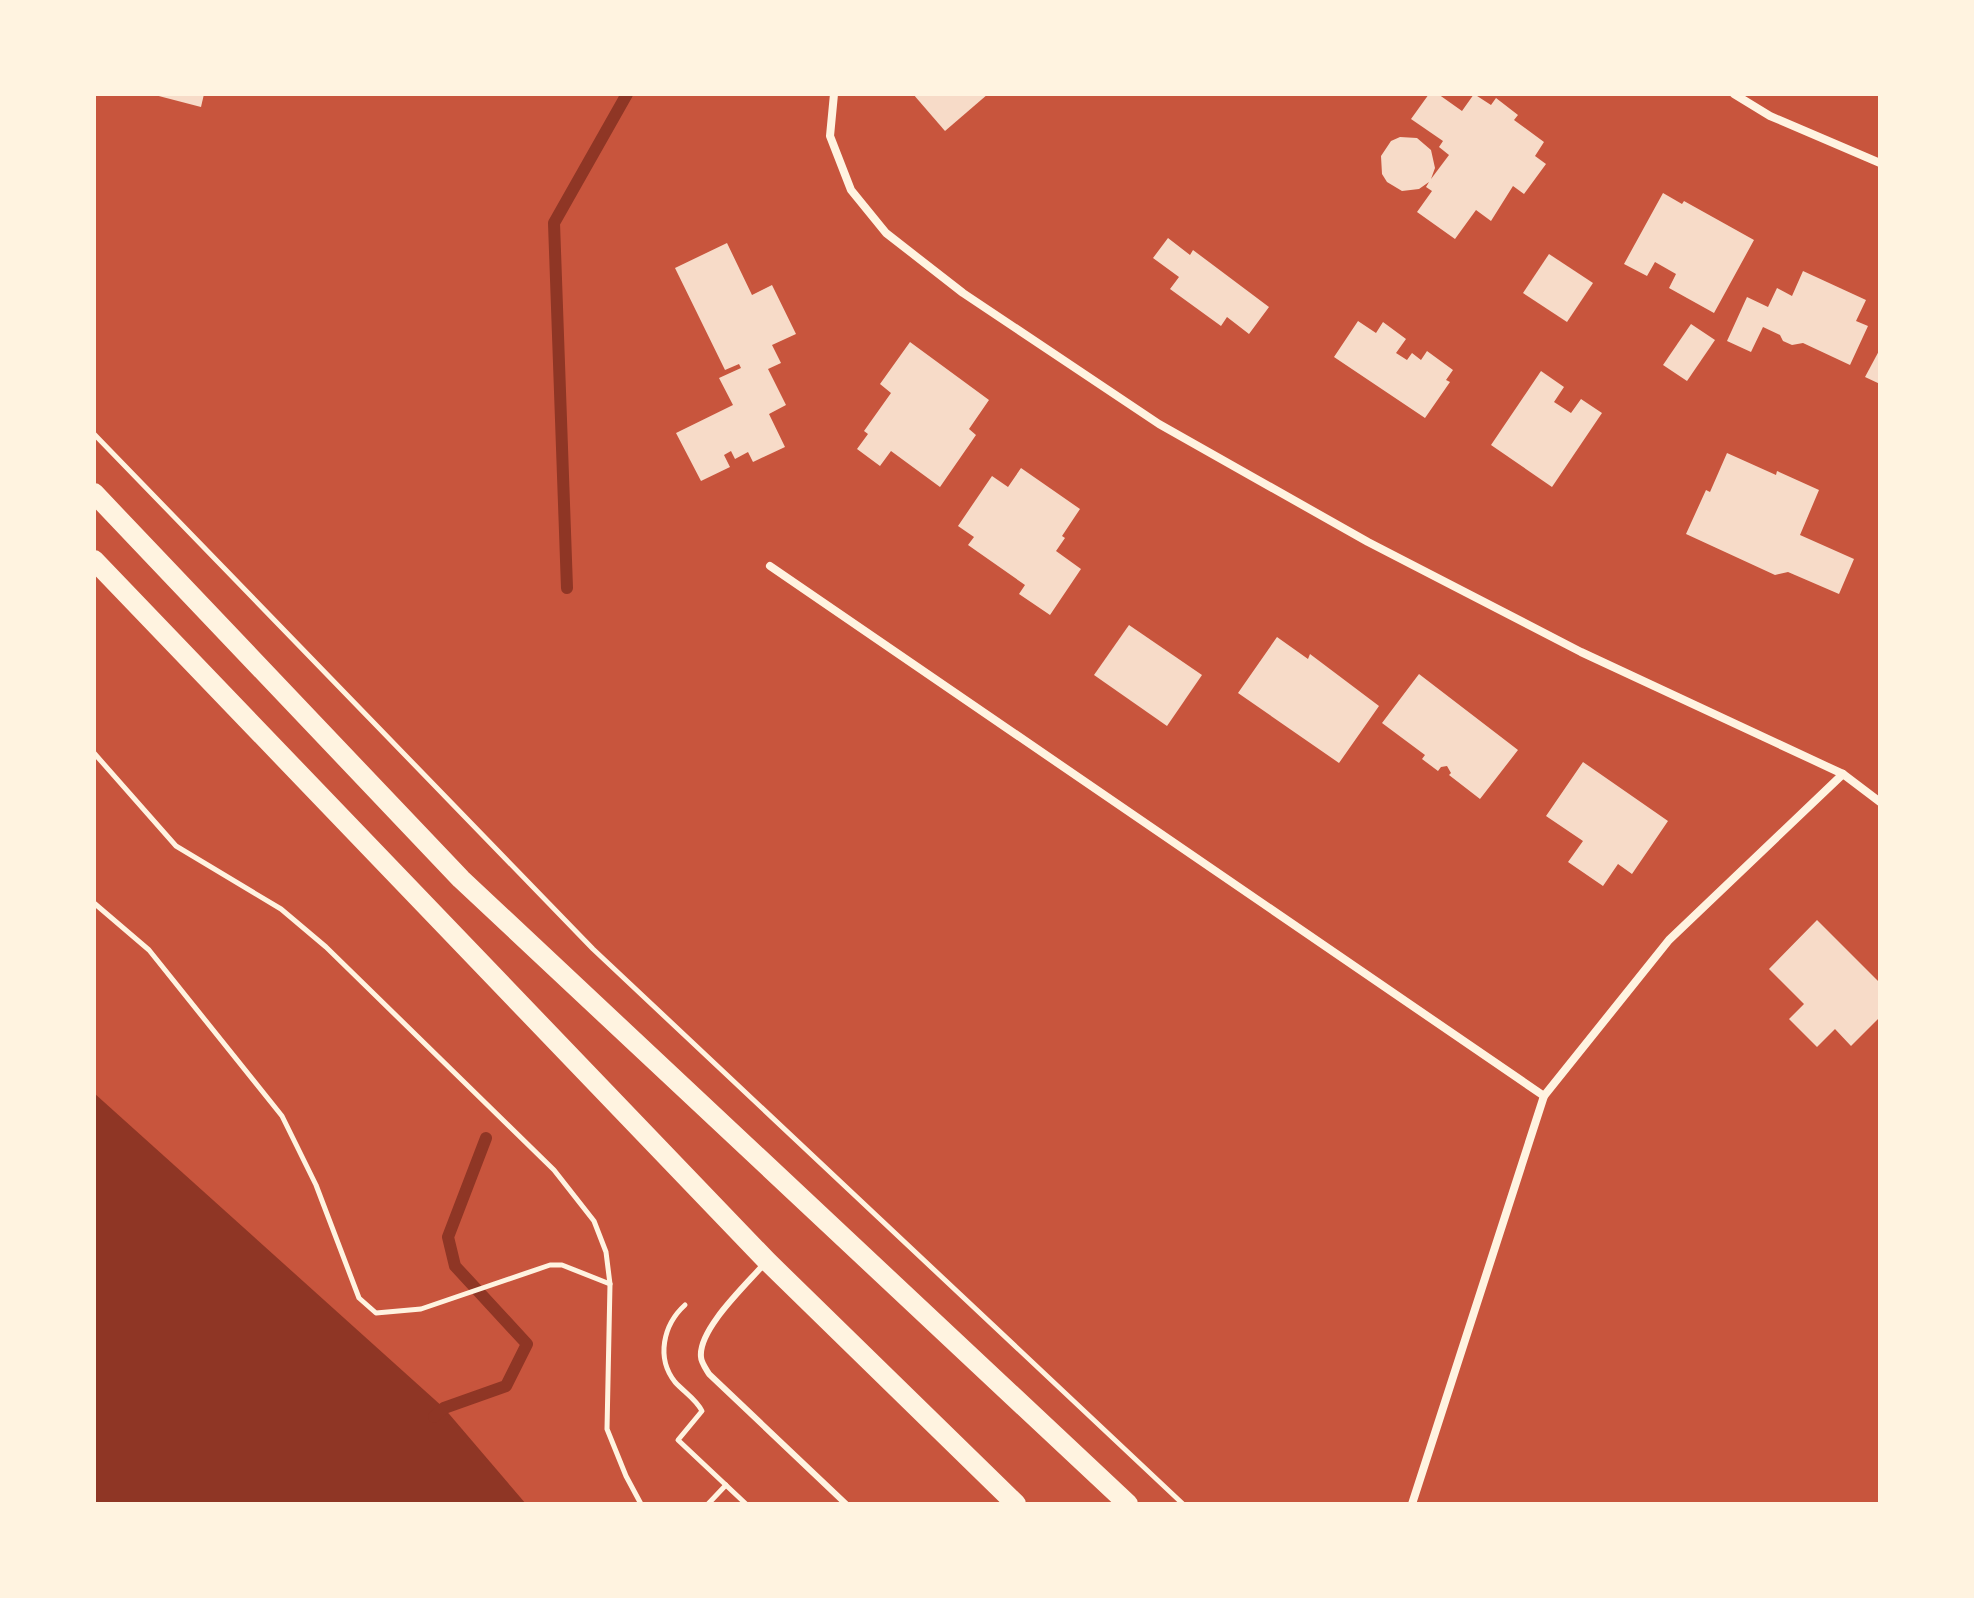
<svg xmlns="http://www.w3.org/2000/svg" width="1974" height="1598" font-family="Overpass,sans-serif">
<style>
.water{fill:#8f3625}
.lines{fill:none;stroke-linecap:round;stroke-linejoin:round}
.stream{stroke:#8f3625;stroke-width:12}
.building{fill:#f7dbc8}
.path{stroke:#fff3e0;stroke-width:5}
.service{stroke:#fff3e0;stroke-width:6}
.minor{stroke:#fff3e0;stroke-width:8}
.primary{stroke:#fff3e0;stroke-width:20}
</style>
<rect width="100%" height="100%" fill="#c8553d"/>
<!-- water -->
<path class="water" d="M94 1093 444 1408 526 1504H94Z"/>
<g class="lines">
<!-- stream -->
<g class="stream">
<path d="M567 588 554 223 627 94"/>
<path d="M434 1417 444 1408 506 1386 527 1344 455 1266 448 1237 486 1138"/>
</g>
</g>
<!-- building -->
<g class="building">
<path d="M151 94H204L201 107Z"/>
<path d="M913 94H988L945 131Z"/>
<path d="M1429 94H1438L1462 111 1474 94 1491 105 1496 98 1518 115 1514 120 1544 142 1535 156 1546 164 1524 194 1513 186 1491 221 1476 210 1455 239 1417 212 1432 191 1426 187 1429 182 1419 189 1402 191 1387 182 1382 174 1381 156 1391 141 1400 137 1417 138 1431 150 1435 168 1431 179 1449 155 1439 147 1443 141 1411 119Z"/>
<path d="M1663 193 1682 204 1684 201 1754 240 1714 313 1669 288 1676 274 1655 262 1647 276 1624 264Z"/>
<path d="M1168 238 1190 255 1193 250 1269 307 1249 334 1227 317 1221 326 1170 289 1179 277 1153 258Z"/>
<path d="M727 243 752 295 772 285 796 334 772 345 781 363 768 369 786 405 769 414 785 447 753 462 748 452 735 459 731 451 724 455 730 467 701 481 676 433 733 405 719 378 741 368 739 364 725 370 675 268Z"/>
<path d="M1549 254 1593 283 1567 322 1523 293Z"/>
<path d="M1803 271 1866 300 1856 321 1868 326 1850 365 1803 343 1792 345 1783 341 1780 335 1763 327 1751 352 1727 341 1747 297 1768 307 1777 288 1792 296Z"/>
<path d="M1358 321 1376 333 1383 322 1406 339 1396 353 1407 360 1412 353 1421 360 1427 351 1453 370 1446 380 1450 382 1425 418 1334 357Z"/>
<path d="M1691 324 1715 340 1687 381 1663 365Z"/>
<path d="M910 342 989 400 969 429 976 435 940 487 891 451 880 466 857 449 868 434 864 431 891 393 880 384Z"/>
<path d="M1880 349V384L1865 377Z"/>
<path d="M1541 371 1564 387 1554 402 1571 413 1581 399 1602 413 1552 487 1491 445Z"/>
<path d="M1727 453 1776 475 1777 471 1819 490 1800 535 1854 559 1839 594 1788 572 1775 575 1686 534 1706 490 1710 492Z"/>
<path d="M1021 468 1080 509 1062 536 1065 538 1056 551 1081 569 1050 615 1019 594 1025 585 968 545 974 537 958 526 992 476 1008 487Z"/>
<path d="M1129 625 1202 675 1167 726 1094 675Z"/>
<path d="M1277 637 1308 659 1310 654 1379 706 1339 763 1238 693Z"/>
<path d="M1419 674 1518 750 1480 799 1449 775 1451 773 1447 766 1441 767 1438 771 1422 759 1425 755 1382 723Z"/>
<path d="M1583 762 1668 821 1632 874 1618 864 1603 886 1568 862 1583 841 1546 816Z"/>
<path d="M1817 920 1880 983V1017L1851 1046 1835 1029 1817 1047 1789 1019 1804 1004 1769 969Z"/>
</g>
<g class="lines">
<!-- path -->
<g class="path">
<path d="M94 434 593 949 1183 1504"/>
<path d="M94 753 176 846 281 909 326 947 554 1170 594 1221 606 1252 610 1284 607 1429 626 1476 641 1504"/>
<path d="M94 903 149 950 282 1116 316 1185 359 1298 376 1313 421 1309 550 1265H562L610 1284"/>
<path d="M685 1305C663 1325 656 1358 675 1382 684 1392 696 1399 702 1411L678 1440 746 1504"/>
<path d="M708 1504 726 1485"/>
</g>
<!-- service -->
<path class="service" d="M765 1263C747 1284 698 1329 701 1357 701 1362 706 1369 709 1374L846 1504"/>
<!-- minor -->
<g class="minor">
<path d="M834 94 830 136 851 190 886 233 963 293 1159 424 1368 542 1581 652 1843 774 1880 802"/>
<path d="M1734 94 1770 116 1880 163"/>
<path d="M770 566 1544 1096"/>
<path d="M1412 1504 1544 1096 1669 940 1843 774"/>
</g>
<!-- primary -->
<g class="primary">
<path d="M94 493 461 879 1128 1504"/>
<path d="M94 560 767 1261 1016 1504"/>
</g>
</g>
<!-- border -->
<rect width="1974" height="1598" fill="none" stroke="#fff3e0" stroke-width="192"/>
</svg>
